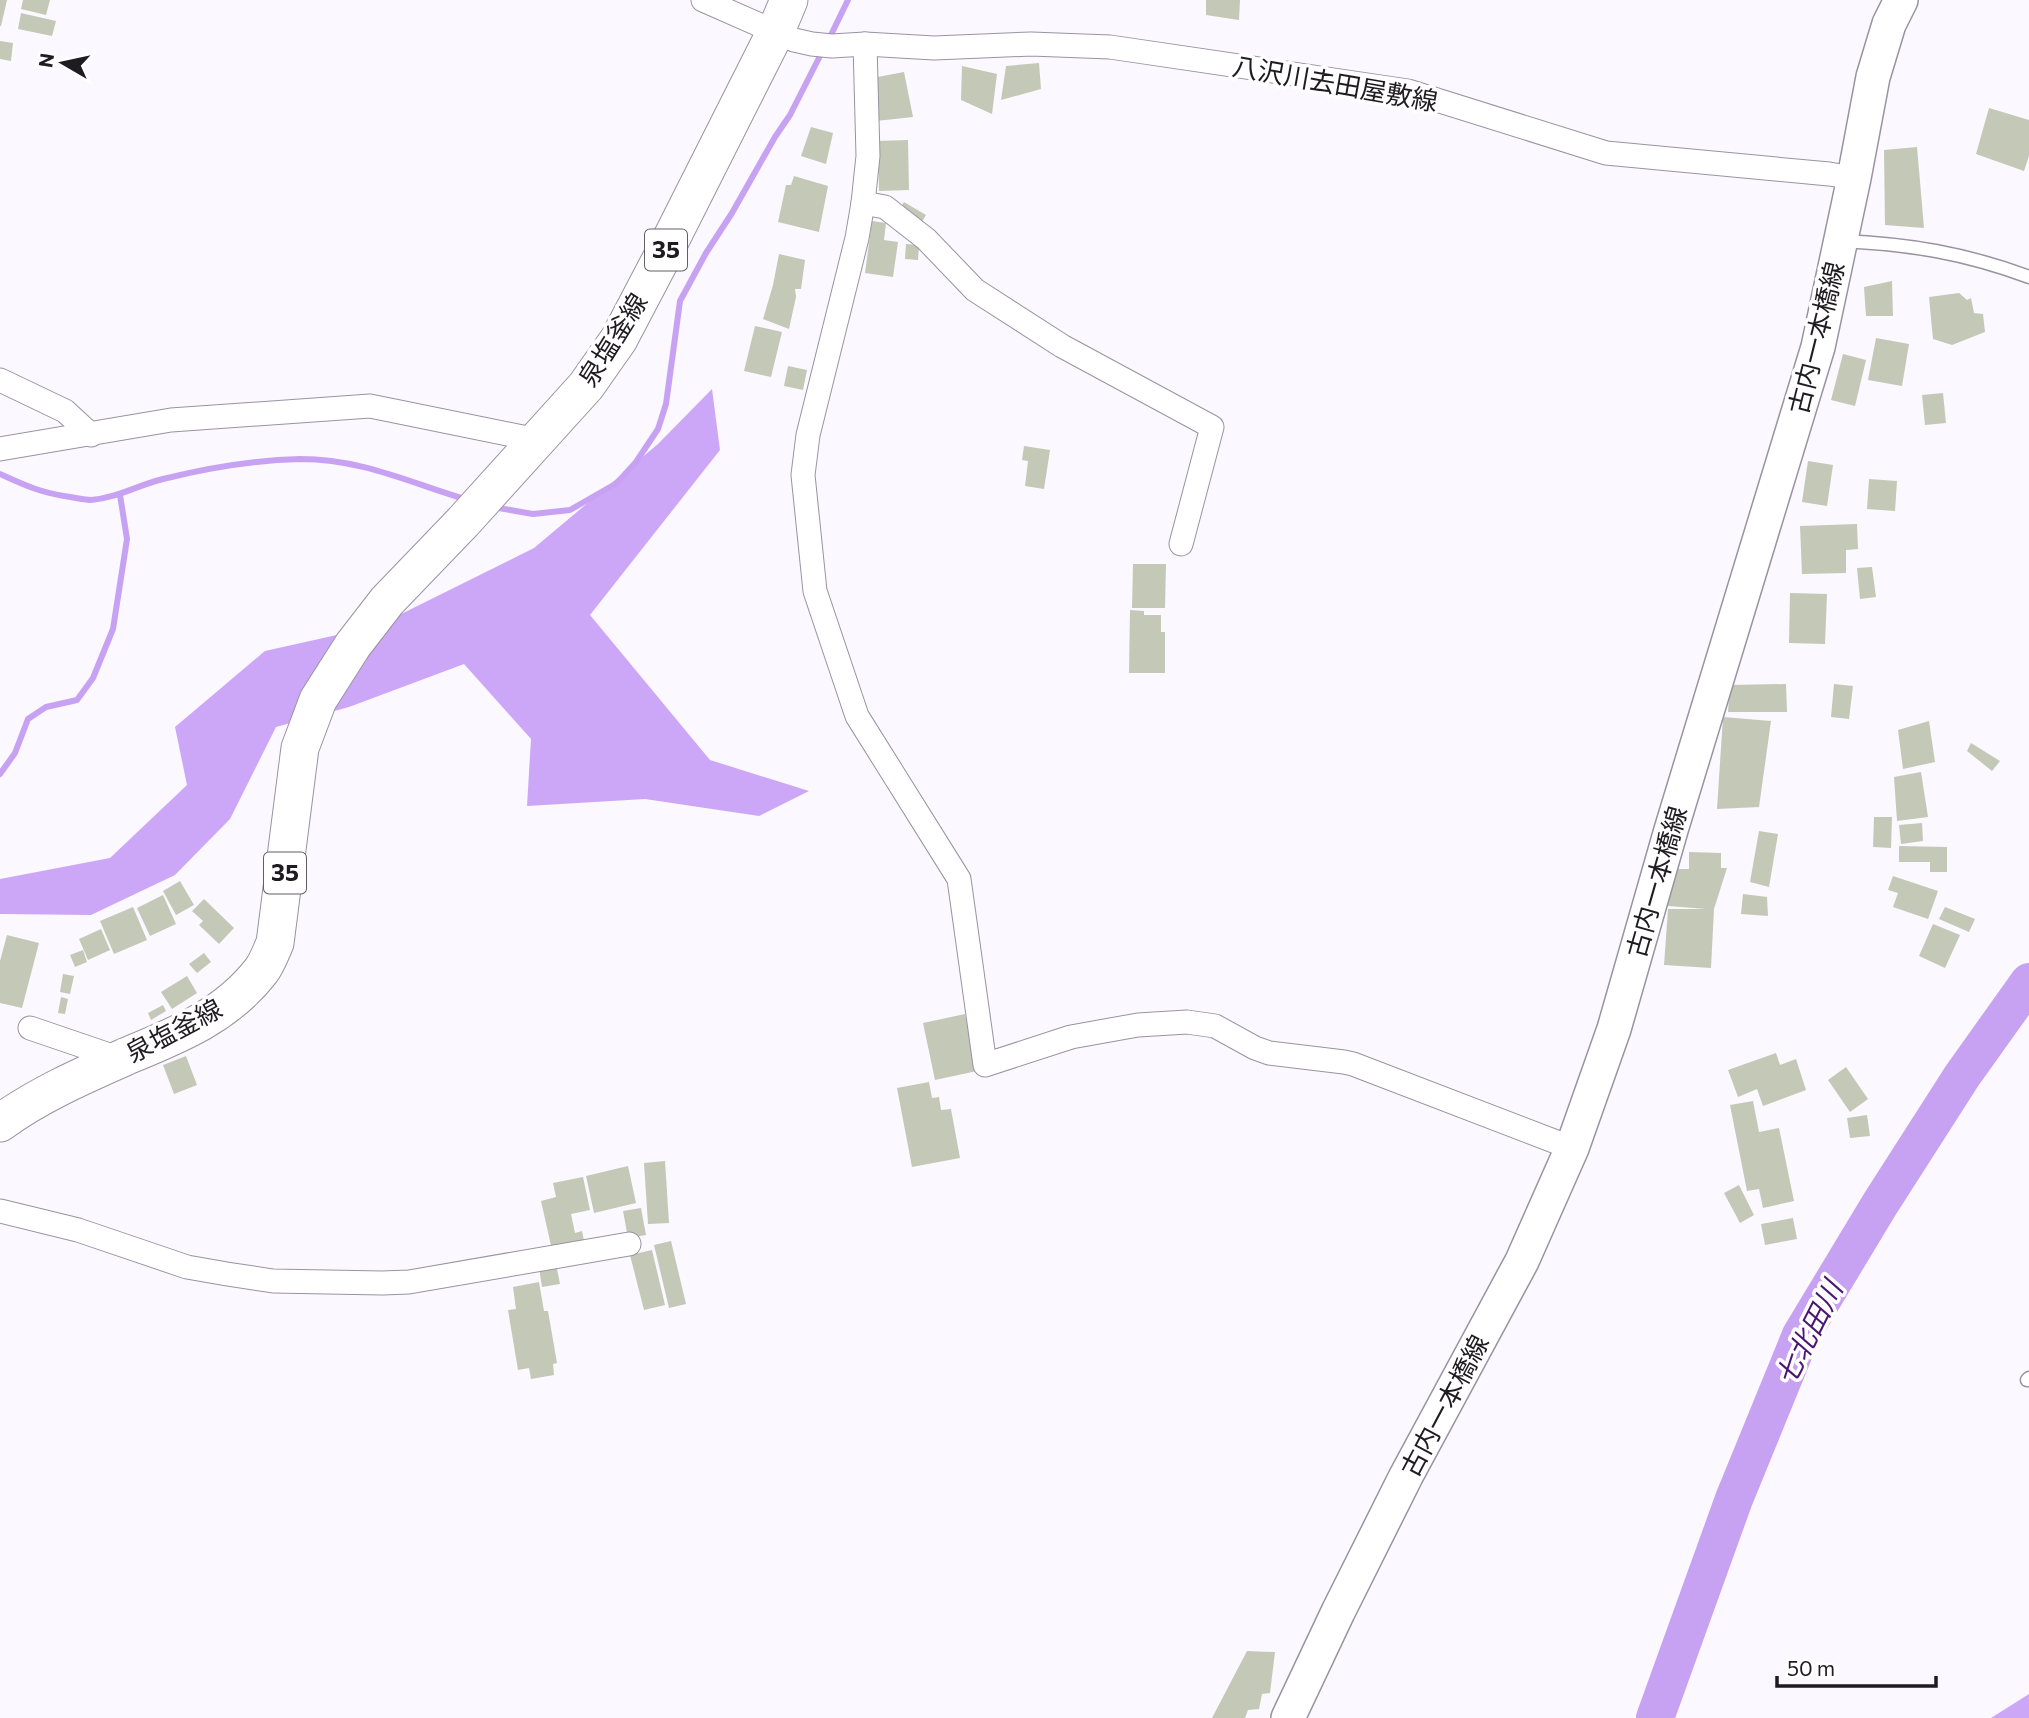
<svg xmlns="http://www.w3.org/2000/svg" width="2029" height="1718" font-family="Commissioner,'Noto Sans JP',sans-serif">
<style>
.forest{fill:#cda7f7}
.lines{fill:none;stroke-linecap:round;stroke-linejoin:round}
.stream{stroke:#c8a2f2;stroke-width:6}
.river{stroke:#c8a2f2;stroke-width:38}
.building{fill:#c4c8b7}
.lane-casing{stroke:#9993a1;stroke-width:15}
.street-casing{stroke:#9993a1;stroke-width:25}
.secondary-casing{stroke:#9993a1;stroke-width:36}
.primary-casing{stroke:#9993a1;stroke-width:39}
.lane{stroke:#fff;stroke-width:12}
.street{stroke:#fff;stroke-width:23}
.secondary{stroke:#fff;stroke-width:33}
.primary{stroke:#fff;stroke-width:37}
.labels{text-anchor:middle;stroke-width:7;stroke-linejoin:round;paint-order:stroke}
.shield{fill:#fff;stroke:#625f64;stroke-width:2}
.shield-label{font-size:24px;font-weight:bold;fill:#1e1b21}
.street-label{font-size:26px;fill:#1e1b21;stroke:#fff}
.water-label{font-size:28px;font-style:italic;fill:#4b1673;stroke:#fff}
</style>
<rect width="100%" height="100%" fill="#fbf8ff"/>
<!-- forest -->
<g class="forest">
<path d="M712 389 720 450 590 615 710 760 809 791 759 816 645 799 527 806 531 739 464 664 349 707 276 727 230 819 175 875 91 915 0 914V879L110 858 187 785 175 727 265 651 377 626 534 548 658 444Z"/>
<path d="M2029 1694V1718H1991Z"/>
</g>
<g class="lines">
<!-- stream -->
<g class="stream">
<path d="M828 41 848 0"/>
<path d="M0 474C26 486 42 493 70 497 77 498 85 500 91 500 117 498 138 485 163 479 207 468 255 460 300 459 362 459 408 482 465 499"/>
<path d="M493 507 533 514 570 510 617 483 636 462 658 429 666 404 680 301 706 253 732 213 775 137 790 115 823 50"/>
<path d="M0 774 15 753 28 719 46 707 77 700 93 678 113 629 127 539 120 495"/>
</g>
<!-- river -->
<path class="river" d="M1655 1718 1734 1499 1801 1335 1880 1204 1962 1076 2029 982"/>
</g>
<!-- building -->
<g class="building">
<path d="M0 0H7L1 26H0Z"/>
<path d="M23 0H50L46 15 21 9Z"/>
<path d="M1206 0H1240L1239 20 1206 15Z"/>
<path d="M21 13 56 21 52 36 18 29Z"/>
<path d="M0 41 13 43 11 61 0 59Z"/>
<path d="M1039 63 1041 89 1001 100 1006 66Z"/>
<path d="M962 66 997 74 992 114 961 100Z"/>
<path d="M904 72 913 117 876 121 872 78Z"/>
<path d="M1989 108 2029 120V156L2024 171 1976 154Z"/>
<path d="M811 127 833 133 826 164 801 156Z"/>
<path d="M908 140 909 190 879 191 878 141Z"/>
<path d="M1917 147 1924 228 1885 225 1884 150Z"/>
<path d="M794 176 828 186 819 232 778 222 786 185H791Z"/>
<path d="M904 202 926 215 920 225 898 211Z"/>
<path d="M872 221 886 223 884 240 898 242 893 277 865 273Z"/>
<path d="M906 244 919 245 918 260 905 259Z"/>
<path d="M779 254 805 260 801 289H795L796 297 789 329 763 319 773 285Z"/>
<path d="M1892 281 1893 316H1866L1864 287Z"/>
<path d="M1959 293 1967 300 1971 298 1974 313 1983 314 1985 332 1952 345 1933 339 1929 297Z"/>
<path d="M755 326 782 332 771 377 744 371Z"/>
<path d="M1876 338 1909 344 1902 386 1868 380Z"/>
<path d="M1843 354 1866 360 1855 406 1831 400Z"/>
<path d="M788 366 807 370 803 390 784 386Z"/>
<path d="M1943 393 1946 423 1925 425 1922 395Z"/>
<path d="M1024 446 1050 450 1044 489 1025 486 1028 461 1022 460Z"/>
<path d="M1808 461 1833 465 1827 506 1802 502Z"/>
<path d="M1869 479 1897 481 1895 511 1867 509Z"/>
<path d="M1857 524 1858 549 1846 550V573L1802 574 1800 526Z"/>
<path d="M1133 564H1166L1165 608H1132Z"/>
<path d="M1872 567 1876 597 1860 599 1857 568Z"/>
<path d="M1790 593 1827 594 1825 644 1789 643Z"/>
<path d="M1130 610 1144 611V615H1161V632H1165V673H1129Z"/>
<path d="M1786 684 1787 712H1728L1730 685Z"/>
<path d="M1834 684 1853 686 1849 719 1831 717Z"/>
<path d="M1723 717 1771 721 1759 807 1717 809Z"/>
<path d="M1929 721 1935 762 1903 769 1898 730Z"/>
<path d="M1971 743 2000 761 1992 771 1967 751Z"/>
<path d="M1921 772 1928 817 1897 821 1894 777Z"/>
<path d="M1874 817H1892L1891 848 1873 847Z"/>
<path d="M1922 823 1923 841 1901 844 1899 825Z"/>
<path d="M1759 831 1778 834 1769 887 1750 882Z"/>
<path d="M1899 846 1947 847V872H1930V862H1899Z"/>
<path d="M1689 852 1721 853V868H1727L1714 909 1711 968 1664 965 1668 909H1706L1668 906 1673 869H1689Z"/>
<path d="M1893 876 1938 891 1928 919 1893 907 1898 893 1888 890Z"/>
<path d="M180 881 194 905 176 915 163 891Z"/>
<path d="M1743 894 1767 897 1768 916 1741 914Z"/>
<path d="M163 895 176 924 150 936 137 908Z"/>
<path d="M204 899 234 928 219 944 199 925 203 921 192 911Z"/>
<path d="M133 907 147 940 114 954 100 921Z"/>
<path d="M1945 907 1975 919 1969 932 1939 919Z"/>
<path d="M1933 924 1960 935 1945 968 1919 956Z"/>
<path d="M101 929 110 950 88 960 79 939Z"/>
<path d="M7 935 39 943 22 1008 0 1003V961Z"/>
<path d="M83 950 87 962 75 967 70 955Z"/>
<path d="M204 953 211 962 197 973 189 964Z"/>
<path d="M63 974 74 976 70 994 60 992Z"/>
<path d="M187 976 197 993 172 1009 161 992Z"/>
<path d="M61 997 68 999 65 1014 58 1013Z"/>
<path d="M163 1005 166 1011 151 1020 148 1013Z"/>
<path d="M965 1014 977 1071 935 1080 923 1023Z"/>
<path d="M1776 1053 1780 1065 1796 1059 1806 1090 1763 1106 1757 1089 1738 1097 1728 1070Z"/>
<path d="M186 1056 197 1085 174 1094 163 1065Z"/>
<path d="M1846 1067 1868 1099 1850 1112 1828 1080Z"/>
<path d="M929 1082 932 1098 939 1097 941 1110 951 1109 960 1158 912 1167 897 1088Z"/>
<path d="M1753 1101 1759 1132 1779 1128 1794 1201 1763 1208 1759 1189 1747 1191 1730 1105Z"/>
<path d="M1867 1115 1870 1136 1850 1138 1847 1118Z"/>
<path d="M665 1161 669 1223 648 1224 644 1163Z"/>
<path d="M628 1166 636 1203 594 1213 586 1176Z"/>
<path d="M583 1177 590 1210 571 1214 575 1233 582 1231 585 1246 552 1250 541 1201 556 1197 553 1183Z"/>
<path d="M1739 1185 1754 1215 1740 1223 1724 1193Z"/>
<path d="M641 1208 646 1235 628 1238 623 1211Z"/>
<path d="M1793 1218 1797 1239 1765 1245 1761 1224Z"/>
<path d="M671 1241 686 1304 669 1308 654 1245Z"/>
<path d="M652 1250 665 1305 644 1310 630 1255Z"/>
<path d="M556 1264 560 1284 542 1287 539 1268Z"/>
<path d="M539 1282 544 1311H548L557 1363 553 1364 554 1375 531 1379 529 1368 518 1370 508 1310 516 1309 513 1287Z"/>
<path d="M1247 1651 1275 1652 1270 1693 1262 1694 1259 1709 1248 1710 1245 1718H1212Z"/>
</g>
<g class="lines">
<!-- lane casing -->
<g class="lane-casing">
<g id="lane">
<path d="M1841 241C1909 244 1965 253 2029 277"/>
<path d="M2027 1380 2029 1378"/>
</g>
</g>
<!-- street casing -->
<g class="street-casing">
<g id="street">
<path d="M703 0 794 40 812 44 832 46 865 44 934 48 1031 44 1110 47 1408 91 1606 153 1829 174 1854 178"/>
<path d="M865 44 868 156 863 203 857 238 808 435 803 475 815 591 857 716 959 879 985 1065 1071 1037 1138 1025 1187 1022 1215 1026 1255 1048 1269 1053 1344 1062 1353 1064 1572 1148"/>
<path d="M863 203 885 207 926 239 975 290 1062 346 1212 427 1181 544"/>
<path d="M0 380 65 411 91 435"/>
<path d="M0 449 171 420 370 406 537 440"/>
<path d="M30 1028 121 1059"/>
<path d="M0 1211 78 1230 187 1267 227 1274 273 1281 382 1283 409 1282 629 1244"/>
</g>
</g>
<!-- secondary casing -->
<g class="secondary-casing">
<path id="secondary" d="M1288 1718 1338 1612 1406 1476 1522 1261 1572 1148 1614 1029 1671 830 1818 347 1854 178 1873 77 1889 24 1901 0"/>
</g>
<!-- primary casing -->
<g class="primary-casing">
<path id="primary" d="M0 1123C38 1095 84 1075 127 1056 178 1035 226 1016 261 971 267 963 271 952 275 943L300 748 318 700 353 645 387 601 463 522 586 386 619 339 661 259 776 31 789 0"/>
</g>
<!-- lane -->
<use href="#lane" class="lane"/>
<!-- street -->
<use href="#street" class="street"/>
<!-- secondary -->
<use href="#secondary" class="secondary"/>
<!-- primary -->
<use href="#primary" class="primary"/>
</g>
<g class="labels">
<!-- shield labels -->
<g class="shield">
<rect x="645" y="229.5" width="42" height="41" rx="5"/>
<rect x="264" y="852.5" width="42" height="41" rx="5"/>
</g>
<g class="shield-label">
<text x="666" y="258">35</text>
<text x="285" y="881">35</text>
</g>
<!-- street labels -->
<g class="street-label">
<text transform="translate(1335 84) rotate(10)" y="9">八沢川去田屋敷線</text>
<text transform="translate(1817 338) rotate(-76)" y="9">古内一本橋線</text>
<text transform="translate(613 340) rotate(-58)" y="9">泉塩釜線</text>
<text transform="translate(1657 882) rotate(-74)" y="9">古内一本橋線</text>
<text transform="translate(174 1031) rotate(-28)" y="9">泉塩釜線</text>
<text transform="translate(1445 1406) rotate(-62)" y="9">古内一本橋線</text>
</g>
<!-- water labels -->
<g class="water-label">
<text transform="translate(1809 1333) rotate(-63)" y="10">七北田川</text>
</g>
</g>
<!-- north arrow -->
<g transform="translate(63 63) rotate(279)" stroke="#ffffff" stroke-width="5" paint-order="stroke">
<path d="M0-5L12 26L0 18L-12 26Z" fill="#1e1b21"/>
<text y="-10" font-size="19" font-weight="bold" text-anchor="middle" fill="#1e1b21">N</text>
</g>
<!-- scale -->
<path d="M1777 1676v10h159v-10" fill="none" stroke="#1e1b21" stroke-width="3.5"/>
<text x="1787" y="1676" font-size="21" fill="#1e1b21" stroke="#ffffff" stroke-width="5" paint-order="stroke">50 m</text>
</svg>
